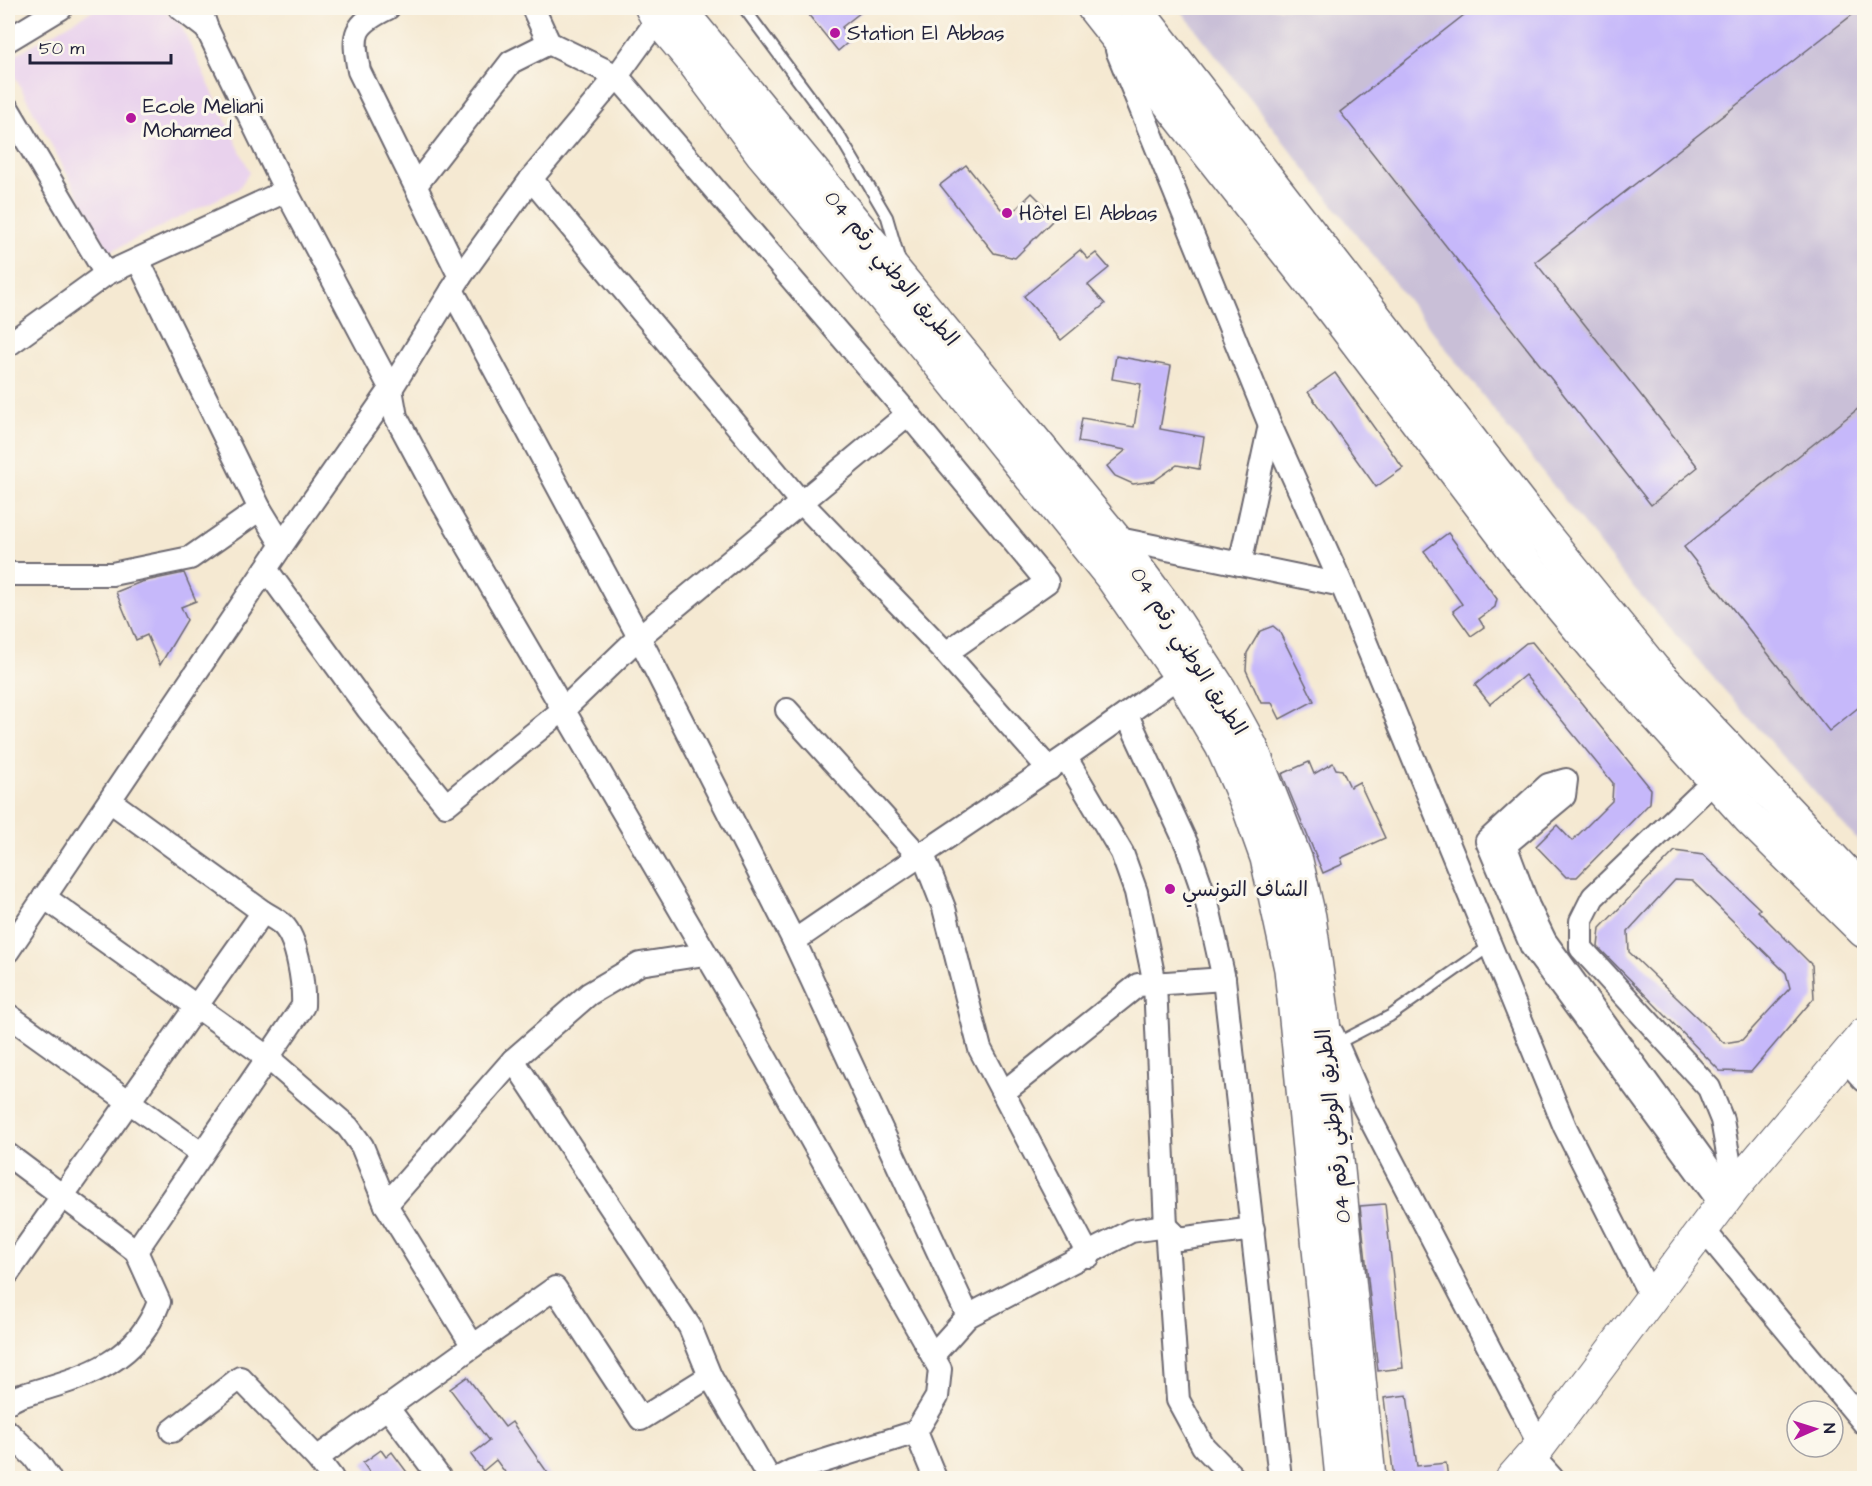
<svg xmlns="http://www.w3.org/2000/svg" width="1872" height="1486" font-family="'Architects Daughter','Playpen Sans Arabic',sans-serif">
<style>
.built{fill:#e9d2ed}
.industrial{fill:#c9bfd7}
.building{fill:#c6b8fa;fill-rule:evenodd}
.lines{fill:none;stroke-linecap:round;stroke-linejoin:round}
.lane-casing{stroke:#6c6870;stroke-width:14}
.street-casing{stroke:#6c6870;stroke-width:26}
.secondary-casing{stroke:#6c6870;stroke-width:34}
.primary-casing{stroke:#6c6870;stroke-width:36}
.highway-casing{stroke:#6c6870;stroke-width:36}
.lane{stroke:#fff;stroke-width:10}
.street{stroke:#fff;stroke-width:22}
.secondary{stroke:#fff;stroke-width:32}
.primary{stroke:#fff;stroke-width:33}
.highway{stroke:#fff;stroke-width:33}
.poi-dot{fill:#b5179e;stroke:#fbf7ec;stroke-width:2}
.labels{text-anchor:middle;stroke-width:6;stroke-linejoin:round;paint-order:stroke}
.poi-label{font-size:21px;fill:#22223b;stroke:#fbf7ec;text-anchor:start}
.street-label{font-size:21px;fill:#22223b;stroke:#fbf7ec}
</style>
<rect width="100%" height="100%" fill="#fbf7ec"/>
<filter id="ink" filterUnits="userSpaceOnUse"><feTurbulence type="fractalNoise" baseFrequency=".0167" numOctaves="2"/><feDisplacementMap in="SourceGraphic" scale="12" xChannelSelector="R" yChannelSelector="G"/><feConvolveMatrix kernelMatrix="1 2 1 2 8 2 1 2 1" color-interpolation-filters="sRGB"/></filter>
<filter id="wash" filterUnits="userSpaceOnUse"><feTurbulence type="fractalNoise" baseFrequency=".008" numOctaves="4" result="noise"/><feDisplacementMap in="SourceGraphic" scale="24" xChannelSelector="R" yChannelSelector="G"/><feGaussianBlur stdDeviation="1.35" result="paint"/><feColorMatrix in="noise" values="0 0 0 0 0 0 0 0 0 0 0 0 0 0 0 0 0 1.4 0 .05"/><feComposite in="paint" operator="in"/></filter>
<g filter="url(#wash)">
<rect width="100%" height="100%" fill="#f5e9d2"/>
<!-- built -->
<path class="built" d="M97 8H161L180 23 250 172 238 189 109 252 8 64V59Z"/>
<!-- industrial -->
<path class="industrial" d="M1179 8H1864V848L1628 581Z"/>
<g id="blocks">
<!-- building -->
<g class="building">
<path d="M803 8H866L842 27 852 39 838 51Z"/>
<path d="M1473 8H1861L1535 262 1698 467 1651 505 1340 112Z"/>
<path d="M966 165 1001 209H1016L1032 193 1056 217 1015 258 994 253 940 185Z"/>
<path d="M1080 250 1088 259 1096 253 1109 268 1088 285 1105 304 1061 340 1024 296Z"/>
<path d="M1116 356 1171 366 1160 429 1204 437 1199 469 1177 465 1154 481 1133 484 1115 476 1107 466 1126 450 1078 442 1082 418 1134 427 1141 384 1112 379Z"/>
<path d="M1335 373 1403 468 1376 487 1308 392Z"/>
<path d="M1864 404V703L1829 731 1684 547Z"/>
<path d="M1448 533 1497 599 1495 607 1479 619 1484 627 1471 636 1453 611 1462 604 1424 551Z"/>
<path d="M184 573 196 601 181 607 187 620 160 665 147 635 136 640 116 592 141 582Z"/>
<path d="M1273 626 1279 631 1314 701 1280 719 1272 703H1261L1246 670 1247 653 1260 631Z"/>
<path d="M1532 642 1651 789 1650 803 1577 877H1566L1536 846 1557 825 1572 841 1612 801 1613 783 1525 675 1490 704 1475 685 1526 643Z"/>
<path d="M1309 762 1314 774 1333 763 1336 769 1342 770 1350 787 1359 782 1385 838 1341 858 1343 864 1323 873 1282 774Z"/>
<path d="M1675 851 1703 855 1760 909 1758 911 1812 965 1814 998 1751 1072 1720 1071 1598 947 1600 928ZM1675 880 1692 881 1786 973 1790 988 1742 1040 1724 1043 1629 952 1628 931Z"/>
<path d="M1385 1204 1403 1368 1378 1371 1360 1206Z"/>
<path d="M467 1377 505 1427 512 1422 552 1479H510L496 1460 483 1471 471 1455 489 1441 450 1389Z"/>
<path d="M1407 1395 1417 1466 1446 1463 1448 1479H1394L1384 1398Z"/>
<path d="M381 1450 386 1457 392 1452 412 1479H374L363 1463Z"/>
</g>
</g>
</g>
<g filter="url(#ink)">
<use href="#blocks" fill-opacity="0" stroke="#6c6870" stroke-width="1.5"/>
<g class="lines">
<!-- lane casing -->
<g class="lane-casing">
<g id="lane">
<path d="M744 8 840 137 887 217 899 258"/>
<path d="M1336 1044 1390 1016 1490 946"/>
</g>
</g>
<!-- street casing -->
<g class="street-casing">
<g id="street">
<path d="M180 8 207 29"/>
<path d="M200 8 207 29 286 191 391 389 396 417 439 497 733 1000 940 1369 937 1397 916 1432 935 1478"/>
<path d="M388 8C353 25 352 33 359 71L460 277"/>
<path d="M533 8 549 43 617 76 908 414 1047 582 946 653"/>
<path d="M8 40 61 8"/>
<path d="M1117 50 1270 425 1342 585 1565 1127 1651 1297"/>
<path d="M8 109 106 274"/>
<path d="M531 179 800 501 946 653 1049 769"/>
<path d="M416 185 511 62 549 43"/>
<path d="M138 260 260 509 282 545"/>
<path d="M452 290 639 637 794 941 968 1316 933 1355"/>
<path d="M8 345 106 274 286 191"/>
<path d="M1114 538 1342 585"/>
<path d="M1240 564 1270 425"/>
<path d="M266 569 368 709 446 805 564 709 639 637 908 414"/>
<path d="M8 574H112L190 558 260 509"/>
<path d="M787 710 918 855"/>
<path d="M1127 715 1187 845 1207 903 1224 979 1280 1478"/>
<path d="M1066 758 1122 853 1136 892 1155 984 1166 1226 1178 1400 1203 1446 1234 1478"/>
<path d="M1714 781 1593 897 1581 921V948L1709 1088 1722 1120 1734 1188"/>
<path d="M922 852 944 908 980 1049 1089 1256"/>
<path d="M44 897 267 1057 348 1127 362 1146 386 1205 473 1346 555 1288 641 1419 710 1376 769 1478"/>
<path d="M794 941C923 852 1055 768 1180 675"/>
<path d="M8 951 282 545 391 389 460 277 531 179 617 76 666 8"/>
<path d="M8 1015 202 1154"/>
<path d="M1332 1033 1363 1105 1540 1446"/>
<path d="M1843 1057 1864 1080"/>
<path d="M513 1060 690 1327 710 1376"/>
<path d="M1004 1092 1138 985 1224 979"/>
<path d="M8 1155 136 1251 159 1302C135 1367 79 1378 20 1396L8 1402"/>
<path d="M1721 1204 1532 947 1487 841 1548 785 1566 780 1564 796 1505 845 1528 906 1545 941 1729 1195"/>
<path d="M386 1205 513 1060 589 994 640 964 705 954"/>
<path d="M1703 1229 1864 1423"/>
<path d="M136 1251 303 1006C304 985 298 940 283 925 278 920 270 916 263 912"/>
<path d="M8 1273 263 912 110 801"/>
<path d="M968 1316 1131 1231 1166 1226 1179 1239 1253 1229"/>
<path d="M387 1407 440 1478"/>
<path d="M172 1431 240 1378 317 1458 332 1478"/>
<path d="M8 1432 34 1457 49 1478"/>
<path d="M1532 1456 1552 1478"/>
<path d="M317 1458 473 1346"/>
<path d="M778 1478 792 1471 916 1432"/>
</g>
</g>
<!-- secondary casing -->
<g class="secondary-casing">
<path id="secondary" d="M1512 1478 1540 1446 1734 1188 1864 1034"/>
</g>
<!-- primary casing -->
<g class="primary-casing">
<g id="primary">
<path d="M1094 8 1332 309 1524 562 1594 646 1750 819 1864 931"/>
<path d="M1135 8 1540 530 1653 669 1864 892"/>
</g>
</g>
<!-- highway casing -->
<g class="highway-casing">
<g id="highway">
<path d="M652 8 658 19 690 57 762 153 925 346 1112 577 1180 675 1222 746 1248 805 1267 858 1291 969 1342 1478"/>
<path d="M678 8 1114 538 1172 616 1220 690 1251 747 1296 861 1309 917 1322 1011 1369 1478"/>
</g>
</g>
<!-- lane -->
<use href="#lane" class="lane"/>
<!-- street -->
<use href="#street" class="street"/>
<!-- secondary -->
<use href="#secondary" class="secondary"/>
<!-- primary -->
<use href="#primary" class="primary"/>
<!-- highway -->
<use href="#highway" class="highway"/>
</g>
</g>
<!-- markers -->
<g class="poi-dot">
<circle cx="835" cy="33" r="6"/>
<circle cx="131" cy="118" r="6"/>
<circle cx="1007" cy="213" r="6"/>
<circle cx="1170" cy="889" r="6"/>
</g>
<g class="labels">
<!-- poi labels -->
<g class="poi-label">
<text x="847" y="40">Station El Abbas</text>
<text x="143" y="113">Ecole Meliani<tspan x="143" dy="24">Mohamed</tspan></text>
<text x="1019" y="220">Hôtel El Abbas</text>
<text x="1182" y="896">الشاف التونسي</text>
</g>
<!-- street labels -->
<g class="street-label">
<text transform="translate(892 268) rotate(50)" y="7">الطريق الوطني رقم 04</text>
<text transform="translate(1189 651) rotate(57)" y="7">الطريق الوطني رقم 04</text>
<text transform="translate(1333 1126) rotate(-96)" y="7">الطريق الوطني رقم 04</text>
</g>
</g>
<!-- margin -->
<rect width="1872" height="1486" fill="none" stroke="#fbf7ec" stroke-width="30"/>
<!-- north arrow -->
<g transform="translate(1815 1429) rotate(87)"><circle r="28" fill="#fbf7ec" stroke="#a4a2a5" stroke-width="1.5"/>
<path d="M0-4.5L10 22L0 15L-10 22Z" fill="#b5179e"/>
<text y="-9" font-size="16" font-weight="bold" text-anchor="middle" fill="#22223b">N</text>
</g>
<!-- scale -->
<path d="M30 54v9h141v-9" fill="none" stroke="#22223b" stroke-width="3"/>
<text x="39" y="54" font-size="18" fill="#22223b" stroke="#fbf7ec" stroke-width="4.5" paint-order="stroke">50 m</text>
</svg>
